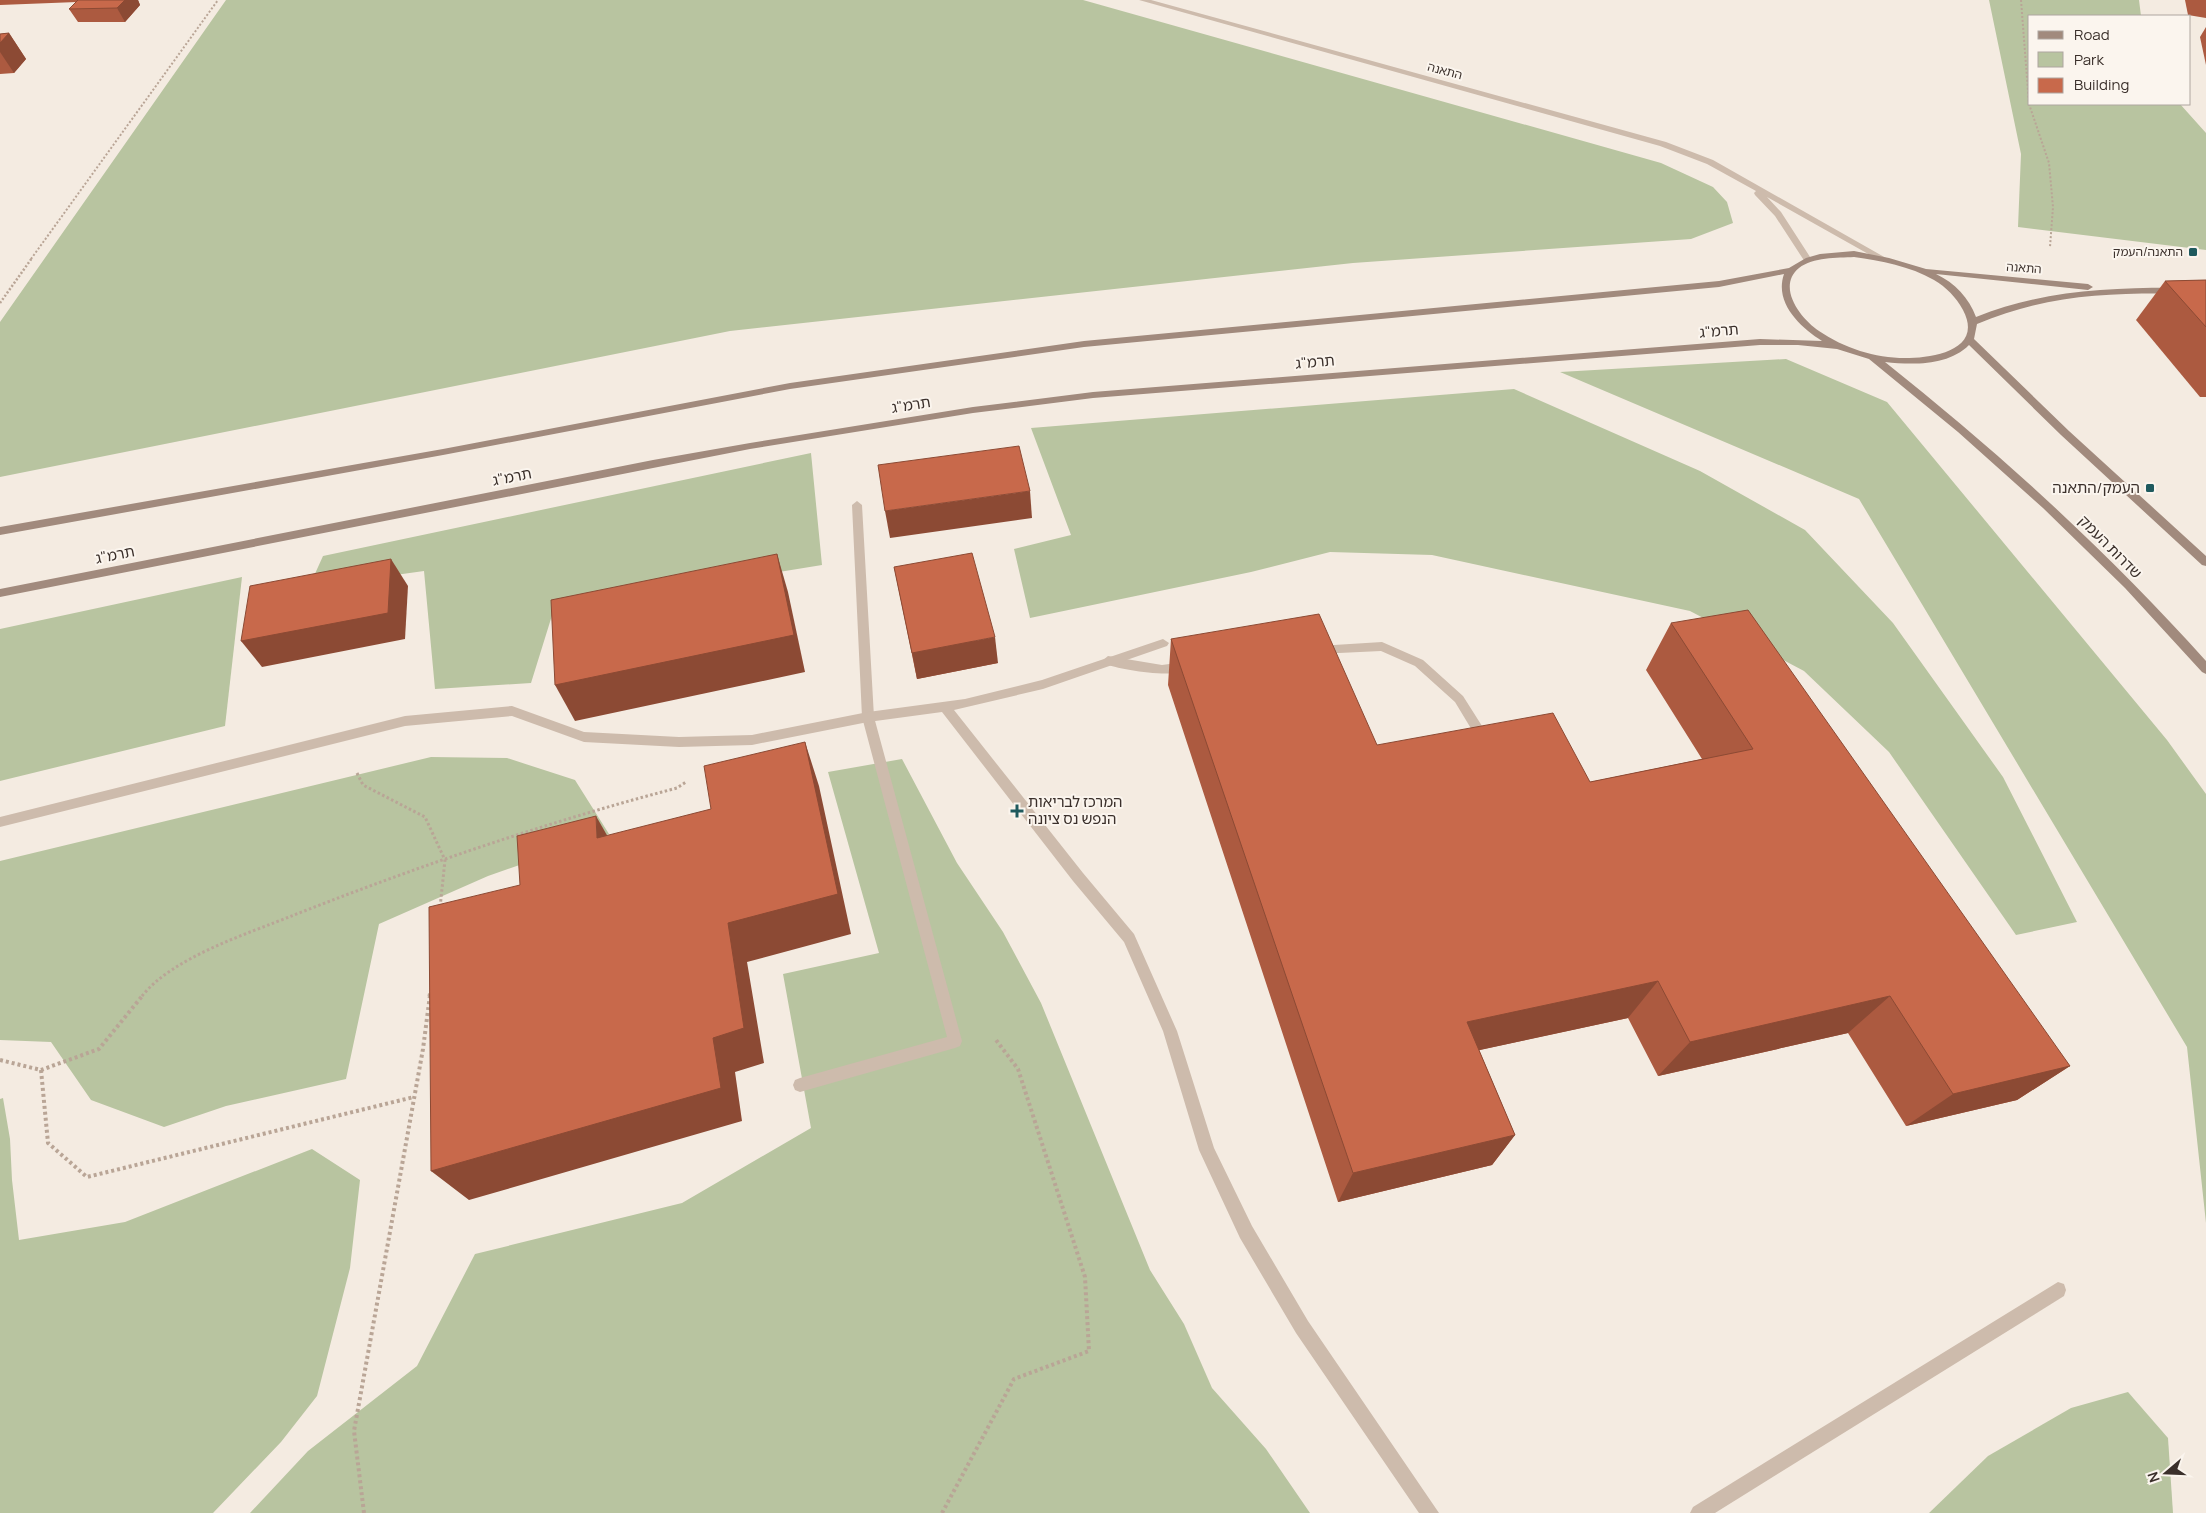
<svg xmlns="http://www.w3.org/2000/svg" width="2206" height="1513" font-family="Manrope,'Noto Sans Hebrew',sans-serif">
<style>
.green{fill:#b8c4a0}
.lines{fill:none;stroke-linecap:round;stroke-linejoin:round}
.path-far3{stroke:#b9a596;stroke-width:2;stroke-dasharray:2 2;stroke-linecap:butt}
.path-far2{stroke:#b9a596;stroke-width:2.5;stroke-dasharray:2 2;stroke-linecap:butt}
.path-far1{stroke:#b9a596;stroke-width:3;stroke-dasharray:2.5 2.5;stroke-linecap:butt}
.path{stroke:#b9a596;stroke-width:4;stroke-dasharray:3 3;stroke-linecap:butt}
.lane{fill:#cdbbac;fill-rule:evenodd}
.street{fill:#cdbbac;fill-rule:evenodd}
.secondary{fill:#a18a7d;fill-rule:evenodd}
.wall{fill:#ac5a40}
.shaded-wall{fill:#8c4a34}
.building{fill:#c8694b;stroke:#8c4a34}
.poi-dot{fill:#1f5a5e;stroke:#fbf5ee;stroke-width:2}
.labels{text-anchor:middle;stroke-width:4;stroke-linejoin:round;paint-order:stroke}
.far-street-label{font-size:12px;fill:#3b302b;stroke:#fbf5ee}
.far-poi-label{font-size:12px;fill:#3b302b;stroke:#fbf5ee;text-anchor:end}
.street-label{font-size:15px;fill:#3b302b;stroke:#fbf5ee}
.poi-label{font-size:15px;fill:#3b302b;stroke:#fbf5ee;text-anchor:end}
</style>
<rect width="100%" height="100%" fill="#f4ebe1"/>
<!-- green -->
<g class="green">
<path d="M226 0H1083L1661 163 1713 187 1727 202 1733 223 1691 239 1353 263 730 331 0 477V322Z"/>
<path d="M1989 0H2139L2141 16H2030V104H2180L2206 133V250L2018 227 2021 154Z"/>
<path d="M1786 359 1887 402 2167 740 2206 794V1223L2187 1047 1859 499 1560 372Z"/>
<path d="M1514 389 1700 471 1805 530 1893 623 2003 777 2077 922 2016 935 1889 752 1804 671 1690 611 1432 555 1330 552 1251 572 1030 618 1014 549 1071 535 1031 428Z"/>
<path d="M811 453 822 565 554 609 531 683 435 689 424 571 309 587 323 556Z"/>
<path d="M242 577 225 726 0 781V629Z"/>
<path d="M431 757 507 758 575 780 609 834 488 876 379 924 346 1079 226 1106 164 1127 91 1100 51 1042 0 1040V861Z"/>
<path d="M902 759 957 863 1003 932 1041 1003 1150 1270 1184 1324 1212 1388 1266 1449 1310 1513H250L308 1451 417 1366 475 1254 682 1203 811 1128 783 974 879 953 828 772Z"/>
<path d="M3 1098 10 1139 12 1180 19 1240 125 1222 312 1149 360 1180 350 1268 317 1396 281 1442 213 1513H0V1099Z"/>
<path d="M2128 1392 2168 1438 2173 1513H1929L1988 1456 2071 1408Z"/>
</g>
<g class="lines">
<!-- path-far3 -->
<g class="path-far3">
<path d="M2021 0 2029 104 2049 163 2053 207 2050 247"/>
<path d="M31 259 218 0"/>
</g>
<!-- path-far2 -->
<path class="path-far2" d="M0 303 32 258"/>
<!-- path-far1 -->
<g class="path-far1">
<path d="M357 773 363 785 425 817 445 860 440 908"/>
<path d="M142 996C173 957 247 934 294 915 419 866 547 822 677 788L686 782"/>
<path d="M429 996 430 991"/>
</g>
<!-- path -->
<g class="path">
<path d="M0 1060 41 1070 99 1049 143 995"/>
<path d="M41 1070 48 1143 87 1177 414 1097"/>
<path d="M364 1513 354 1431 423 1049 430 995"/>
<path d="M942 1513 1014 1379 1089 1351 1085 1277 1018 1069 996 1040"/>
</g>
<!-- lane -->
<g class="lane">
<path d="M857 501 862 505 874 717 962 1041 960 1046 955 1048 800 1092 795 1090 793 1085 795 1080 800 1078 947 1037 862 717 852 505Z"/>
<path d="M1382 642 1423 660 1463 696 1489 737 1491 741 1489 745H1481L1455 702 1415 666 1381 651 1318 654 1312 650 1318 646Z"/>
<path d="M1108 656 1162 665 1184 662 1190 667C1181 681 1119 669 1104 664L1102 661Z"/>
<path d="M2058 1282 2064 1284 2066 1290 2064 1296 1715 1513H1690L1693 1507Z"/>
</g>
<!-- street -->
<g class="street">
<path d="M1139 0H1151L1666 142 1713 160 1886 258 1879 260 1767 197 1781 212 1812 260 1805 262 1775 216 1755 195 1754 193 1756 191 1707 164 1660 146Z"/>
<path d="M1163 639 1169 643 1167 646 1043 689 954 710 1083 873 1134 934 1177 1031 1214 1148 1252 1226 1308 1321 1439 1513H1419L1296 1333 1240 1238 1199 1150 1163 1031 1124 942 1073 881 942 712 868 722 752 745 679 747 584 742 512 716 405 726 0 827V817L405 716 512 706 584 732 679 737 752 735 868 712 965 699 1042 680Z"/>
</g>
<!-- secondary -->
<path class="secondary" d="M1854 251 1889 258 1926 269 2088 284 2093 287 2088 290 1936 274C1955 283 1969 298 1976 317 2050 287 2127 287 2206 288V294C2122 293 2056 291 1977 324L1974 339 2069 431 2206 556V566L2202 565 2061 435 1969 345C1948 366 1913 365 1885 362 2000 453 2108 552 2206 661V674L2202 672 2125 588 2043 508 1958 432 1869 359 1837 349 1798 345H1760L1093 398 973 413 750 449 653 468 0 597V589L653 460 750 443 973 407 1093 392 1760 339 1822 341C1800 327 1774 303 1784 274L1719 287 1084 347 790 389 443 455 0 535V527L443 449 790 383 1084 341 1719 281 1789 268 1806 258 1820 254ZM1854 257C1881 261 1910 266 1934 280 1946 287 1956 297 1963 310 1984 350 1933 358 1905 358 1875 358 1844 348 1819 331 1801 319 1776 287 1799 268 1813 257 1837 258 1854 257Z"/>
</g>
<!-- wall -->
<g class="wall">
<path d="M0 0H138L140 5 125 22H78L69 9 77 2 0 5Z"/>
<path d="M2185 0H2206V18L2188 15Z"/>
<path d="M2206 27V65L2200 37Z"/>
<path d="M9 33 26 59 14 73 0 74V34Z"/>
<path d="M2206 280V397H2200L2136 320 2165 281Z"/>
<path d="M894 567 998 663 917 679Z"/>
<path d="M1671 623 2070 1066 2017 1100 1906 1126 1848 1033 1658 1076 1628 1018 1479 1050 1515 1135 1492 1165 1338 1202 1168 685 1171 639 1377 745 1590 782 1702 759 1646 670Z"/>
</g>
<!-- shaded-wall -->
<g class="shaded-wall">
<path d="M125 0H138L140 5 125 22 117 8Z"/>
<path d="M9 33 26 59 14 73 0 52V42Z"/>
<path d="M1030 491 1032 518 890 538 885 511Z"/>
<path d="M777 554 788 592 805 672 575 721 555 685Z"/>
<path d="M391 559 408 586 405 639 262 667 241 641Z"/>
<path d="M995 637 998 663 917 679 912 653Z"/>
<path d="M805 742 819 786 851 934 747 962 764 1063 735 1072 742 1121 469 1200 431 1171 713 1038 728 923Z"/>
<path d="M596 816 620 858 597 838Z"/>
<path d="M1658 981 1628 1018 1448 1057 1467 1022Z"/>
<path d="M1890 996 1848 1033 1658 1076 1690 1042Z"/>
<path d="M2070 1066 2017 1100 1906 1126 1953 1094Z"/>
<path d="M1515 1135 1492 1165 1338 1202 1353 1173Z"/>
</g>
<!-- building -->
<g class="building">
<path d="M78 0H125L117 8 69 9Z"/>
<path d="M9 33 0 43V34Z"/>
<path d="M2206 280V327L2165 281Z"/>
<path d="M1019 446 1030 491 885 511 878 465Z"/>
<path d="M972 553 995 637 912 653 894 567Z"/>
<path d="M777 554 794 635 555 685 551 600Z"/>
<path d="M391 559 388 613 241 641 250 586Z"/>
<path d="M1748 610 2070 1066 1953 1094 1890 996 1690 1042 1658 981 1467 1022 1515 1135 1353 1173 1171 639 1319 614 1377 745 1553 713 1590 782 1753 749 1671 623Z"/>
<path d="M805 742 838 894 728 923 744 1028 713 1038 721 1088 431 1171 429 907 520 885 517 836 596 816 597 838 711 809 704 766Z"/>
</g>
<!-- markers -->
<g class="poi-dot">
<rect x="2188" y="247" width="10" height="10" rx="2.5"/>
<rect x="2145" y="483" width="10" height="10" rx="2.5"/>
<path d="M1014.5 803.5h5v5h5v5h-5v5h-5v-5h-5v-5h5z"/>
</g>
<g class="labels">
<!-- far-street labels -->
<g class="far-street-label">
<text transform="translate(1445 71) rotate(15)" y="4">התאנה</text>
<text transform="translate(2024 268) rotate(4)" y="4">התאנה</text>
</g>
<!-- far-poi labels -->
<g class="far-poi-label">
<text x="2183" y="256">התאנה/העמק</text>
</g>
<!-- street labels -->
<g class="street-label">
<text transform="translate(1719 331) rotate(-5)" y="5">תרמ"ג</text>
<text transform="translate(1315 362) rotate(-5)" y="5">תרמ"ג</text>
<text transform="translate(911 405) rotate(-9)" y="5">תרמ"ג</text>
<text transform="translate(512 477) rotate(-11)" y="5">תרמ"ג</text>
<text transform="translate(2110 547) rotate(45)" y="5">שדרות העמק</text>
<text transform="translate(115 555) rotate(-11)" y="5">תרמ"ג</text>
</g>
<!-- poi labels -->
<g class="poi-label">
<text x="2140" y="493">העמק/התאנה</text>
<text x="1028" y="807" text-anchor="start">המרכז לבריאות<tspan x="1028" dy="17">הנפש נס ציונה</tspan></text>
</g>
</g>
<!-- legend -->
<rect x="2028" y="15" width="162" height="90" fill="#fbf5ee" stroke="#aea6a0"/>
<rect x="2038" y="31" width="25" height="8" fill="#a18a7d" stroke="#aea6a0"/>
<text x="2074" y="40" font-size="15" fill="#3b302b">Road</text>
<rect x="2038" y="52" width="25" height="15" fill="#b8c4a0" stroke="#aea6a0"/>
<text x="2074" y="65" font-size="15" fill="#3b302b">Park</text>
<rect x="2038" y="78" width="25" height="15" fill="#c8694b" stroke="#aea6a0"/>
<text x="2074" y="90" font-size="15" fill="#3b302b">Building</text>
<!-- north arrow -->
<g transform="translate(2166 1473) rotate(251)" stroke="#fbf5ee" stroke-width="4" paint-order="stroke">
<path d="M0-4L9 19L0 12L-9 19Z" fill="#3b302b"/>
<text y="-8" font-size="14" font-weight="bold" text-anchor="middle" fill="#3b302b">N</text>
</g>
</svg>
